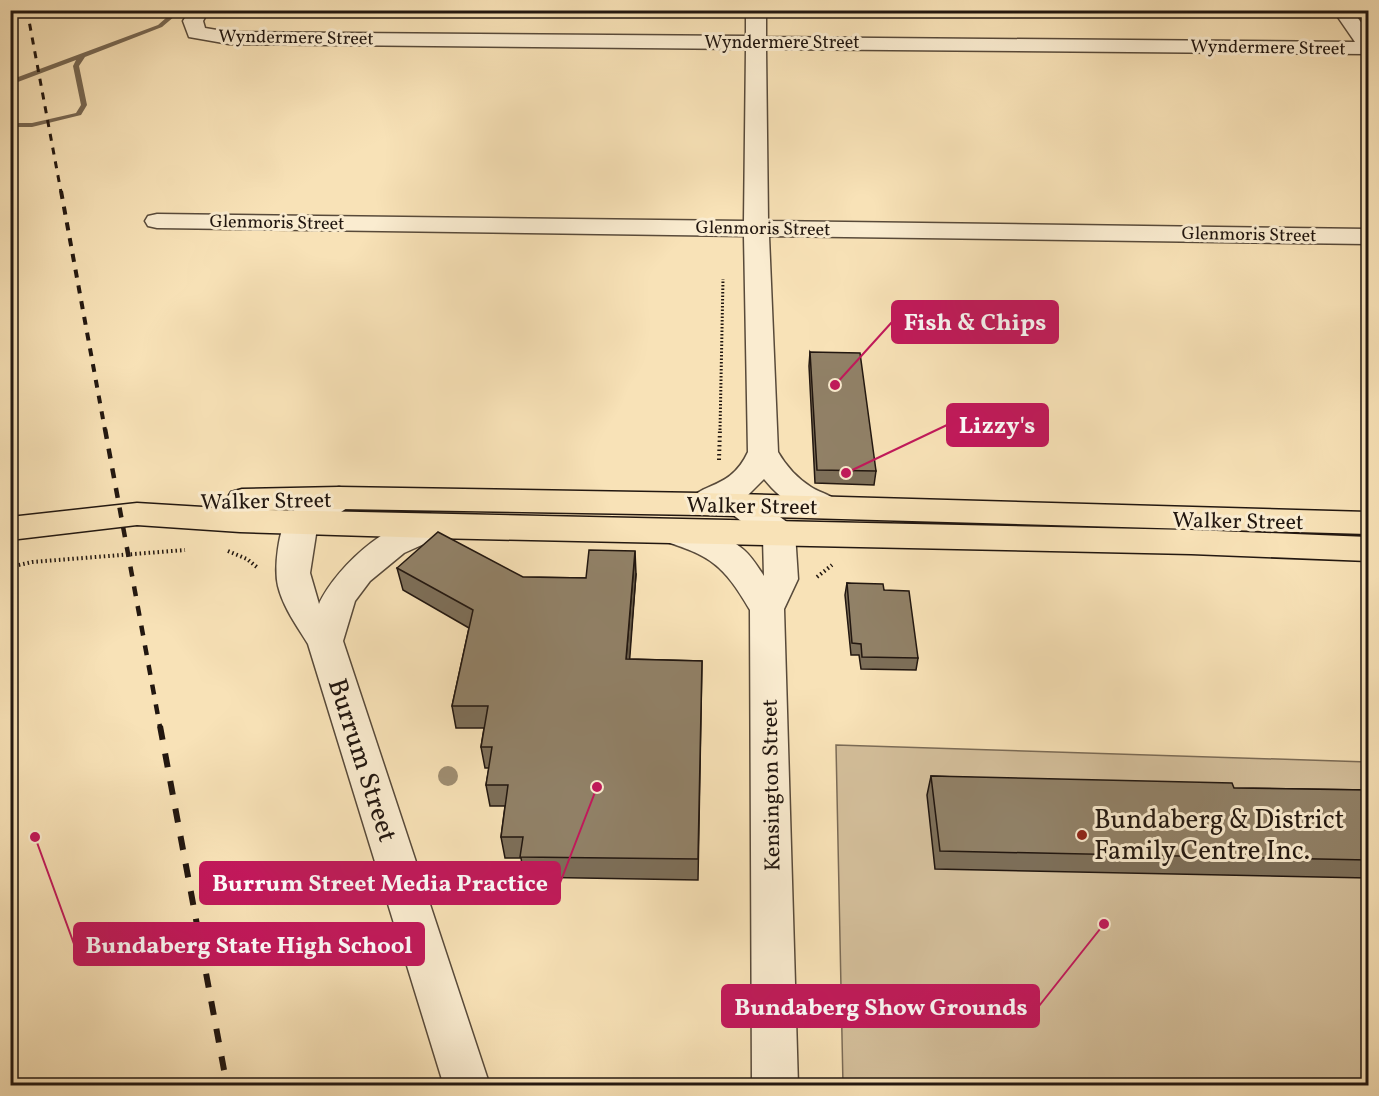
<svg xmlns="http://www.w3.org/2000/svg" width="1379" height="1096" font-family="Vollkorn,serif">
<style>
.green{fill:#d4bf9b;stroke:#7b6b56;stroke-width:1.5}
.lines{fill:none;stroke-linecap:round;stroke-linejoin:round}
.stream{fill:#776752;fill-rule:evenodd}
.minor-casing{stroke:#584a3a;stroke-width:3}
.major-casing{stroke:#221710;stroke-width:3}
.path-far1{stroke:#221710;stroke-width:3;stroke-dasharray:1.5 2;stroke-linecap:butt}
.path{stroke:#221710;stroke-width:4;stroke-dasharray:1.5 3;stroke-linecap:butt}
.minor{fill:#faecd0;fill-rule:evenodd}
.major{fill:#f8e2b7;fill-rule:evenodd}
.rail-far3{stroke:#221710;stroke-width:3;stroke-dasharray:7 7;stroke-linecap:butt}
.rail-far2{stroke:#221710;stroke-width:4;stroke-dasharray:8 8;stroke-linecap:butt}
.rail-far1{stroke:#221710;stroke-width:4.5;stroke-dasharray:10 10;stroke-linecap:butt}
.rail{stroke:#221710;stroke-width:6;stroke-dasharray:14 14;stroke-linecap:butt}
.tree{fill:#9f8e72}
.wall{fill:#7d6f59;stroke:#221710;stroke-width:1.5}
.shaded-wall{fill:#665a48;stroke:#221710;stroke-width:1.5}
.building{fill:#918167;stroke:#221710;stroke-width:1.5}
.poi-dot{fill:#8f2418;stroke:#faecd0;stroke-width:2}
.labels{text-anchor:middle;stroke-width:6;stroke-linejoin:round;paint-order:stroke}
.far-street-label{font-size:18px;fill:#221710;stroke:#faecd0}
.street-label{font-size:22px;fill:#221710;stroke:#faecd0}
.near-street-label{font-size:27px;fill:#221710;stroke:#faecd0}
.near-poi-label{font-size:27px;fill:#221710;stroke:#faecd0;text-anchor:start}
.leader{fill:none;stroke:#c2185b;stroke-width:2}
.callout-dot{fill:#c2185b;stroke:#faecd0;stroke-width:2}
.callout{fill:#c2185b;stroke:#c2185b;stroke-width:2}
.callout-label{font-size:24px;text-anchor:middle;font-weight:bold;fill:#fff}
</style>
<rect width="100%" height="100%" fill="#f8e2b7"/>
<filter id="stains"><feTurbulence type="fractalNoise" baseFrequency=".00333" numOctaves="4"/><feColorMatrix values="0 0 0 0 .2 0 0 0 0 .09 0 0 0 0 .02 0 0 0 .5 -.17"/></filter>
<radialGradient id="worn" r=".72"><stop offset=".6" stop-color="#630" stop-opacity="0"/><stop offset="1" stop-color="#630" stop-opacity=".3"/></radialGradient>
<!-- green -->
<path class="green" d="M836 745 1368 762V1085H843Z"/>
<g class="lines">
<!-- stream -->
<path class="stream" d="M175 10H182L162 27 85 57 79 66 87 105 81 115 32 127H10V123H32L76 113 81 105 73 66 76 60 10 85V80L158 25Z"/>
<!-- minor casing -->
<g class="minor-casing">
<g id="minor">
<path d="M190 10H209L203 21 205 28 229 32 746 36V10H766V37L1355 42 1333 10H1352L1368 32V54L766 49 768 221 1368 229V244L769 236 778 452C786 466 797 478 811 487 822 494 835 495 842 507L837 515C810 523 781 500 764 479L747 496 754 498 791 525 795 533 798 579 784 609 798 1086H752L750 610C723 564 711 556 661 540L657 532 661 524C685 517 726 534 744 550 752 557 758 567 764 576L763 538 732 514 727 506 704 514 693 511 688 503C701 481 730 491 748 452L744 236 157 228 148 226 145 221 148 216 157 214 744 221 746 49 229 44 189 37 183 21Z"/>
<path d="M339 487 350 490 355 498 350 506 317 528 310 573 319 604C336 566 401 506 444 519L449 527 444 535 404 553 370 581 355 601 343 641 490 1086H444L308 644C297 626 283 607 278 586 274 570 278 527 290 514 301 503 324 491 339 487Z"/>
</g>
</g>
<!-- major casing -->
<g class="major-casing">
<path id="major" d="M339 487 700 493 1368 512V534L700 515 339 509 268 510 1191 530 1368 537V561L1191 554 433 538 240 532 137 525 10 540V517L137 503 236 509 231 508 226 500 231 492 242 489Z"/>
</g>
<!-- path-far1 -->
<path class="path-far1" d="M720 430 723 279"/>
<!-- path -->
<g class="path">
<path d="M719 460 720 429"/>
<path d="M228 551 247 559 258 568"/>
<path d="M10 567 32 562 185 550"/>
<path d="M817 577 832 565"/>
</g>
<!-- minor -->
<use href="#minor" class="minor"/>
<!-- major -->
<use href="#major" class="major"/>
<!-- rail-far3 -->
<path class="rail-far3" d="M27 10 61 192"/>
<!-- rail-far2 -->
<path class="rail-far2" d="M61 191 105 430"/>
<!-- rail-far1 -->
<path class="rail-far1" d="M105 429 160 727"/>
<!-- rail -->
<path class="rail" d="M160 726 227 1086"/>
</g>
<!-- trees -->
<circle class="tree" cx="448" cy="776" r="10"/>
<!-- wall -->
<g class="wall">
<path d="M810 352 876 471 874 485 815 483 809 366Z"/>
<path d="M397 568 523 577 586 578 636 574 629 659 702 661 698 880 524 877 521 858H505L501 837 505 806H490L486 785 489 768H485L481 747 484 728H456L452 706 469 628 403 590Z"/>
<path d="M847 583 884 590 918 658 916 670 861 669 859 655H851L845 595Z"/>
<path d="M931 776 1234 788 1368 790V878L935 869 927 795Z"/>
</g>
<!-- shaded-wall -->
<path class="shaded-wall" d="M635 551 636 574 628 682 626 659Z"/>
<!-- building -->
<g class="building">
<path d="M810 352 860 353 876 471 817 470Z"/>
<path d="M438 532 523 577 586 578 589 550 635 551 626 659 702 661 698 859 520 857 523 837H501L508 785H486L492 747H481L488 706H452L473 610 397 568Z"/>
<path d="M847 583 883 584 884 590 909 591 918 658 862 657 861 644 852 643Z"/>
<path d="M931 776 1232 783 1234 788 1368 790V860L940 851Z"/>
</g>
<!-- markers -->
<circle class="poi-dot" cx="1082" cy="835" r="6"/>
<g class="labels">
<!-- far-street labels -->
<g class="far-street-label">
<text transform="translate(296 37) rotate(1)" y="6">Wyndermere Street</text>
<text x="782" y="48">Wyndermere Street</text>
<text transform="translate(1268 47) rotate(1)" y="6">Wyndermere Street</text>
<text transform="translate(277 222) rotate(1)" y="6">Glenmoris Street</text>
<text transform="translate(763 228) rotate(1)" y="6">Glenmoris Street</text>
<text transform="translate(1249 234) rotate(1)" y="6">Glenmoris Street</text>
</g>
<!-- street labels -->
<g class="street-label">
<text transform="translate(266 500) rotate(-1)" y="8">Walker Street</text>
<text transform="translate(752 505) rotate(1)" y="8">Walker Street</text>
<text transform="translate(1238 520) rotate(1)" y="8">Walker Street</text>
<text transform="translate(770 785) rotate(-91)" y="8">Kensington Street</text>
</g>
<!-- near-street labels -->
<g class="near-street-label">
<text transform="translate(363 760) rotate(72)" y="9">Burrum Street</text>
</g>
<!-- near-poi labels -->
<g class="near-poi-label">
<text x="1094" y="828">Bundaberg &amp; District<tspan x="1094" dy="31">Family Centre Inc.</tspan></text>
</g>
</g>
<!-- callouts -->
<path class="leader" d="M835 385L892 322M846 473L947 425M597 787L560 883M35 837L74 944M1104 924L1039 1006"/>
<g class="callout-dot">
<circle cx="835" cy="385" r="6"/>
<circle cx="846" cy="473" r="6"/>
<circle cx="597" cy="787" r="6"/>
<circle cx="35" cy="837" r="6"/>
<circle cx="1104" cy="924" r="6"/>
</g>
<g class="callout">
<rect x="892" y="301" width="166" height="42" rx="6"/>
<rect x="947" y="404" width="101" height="42" rx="6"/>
<rect x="200" y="862" width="360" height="42" rx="6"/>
<rect x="74" y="923" width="350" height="42" rx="6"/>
<rect x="722" y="985" width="317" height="42" rx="6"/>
</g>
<g class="callout-label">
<text x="975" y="330">Fish &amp; Chips</text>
<text x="997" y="433">Lizzy's</text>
<text x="380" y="891">Burrum Street Media Practice</text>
<text x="249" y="953">Bundaberg State High School</text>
<text x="881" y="1015">Bundaberg Show Grounds</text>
</g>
<!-- margin -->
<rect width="1379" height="1096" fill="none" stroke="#f8e2b7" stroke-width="36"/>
<rect x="12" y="12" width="1355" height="1072" fill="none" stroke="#221710" stroke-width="3"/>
<rect x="18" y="18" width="1343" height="1060" fill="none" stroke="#221710" stroke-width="1.5"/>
<rect width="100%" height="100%" filter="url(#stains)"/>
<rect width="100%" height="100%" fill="url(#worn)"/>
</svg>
